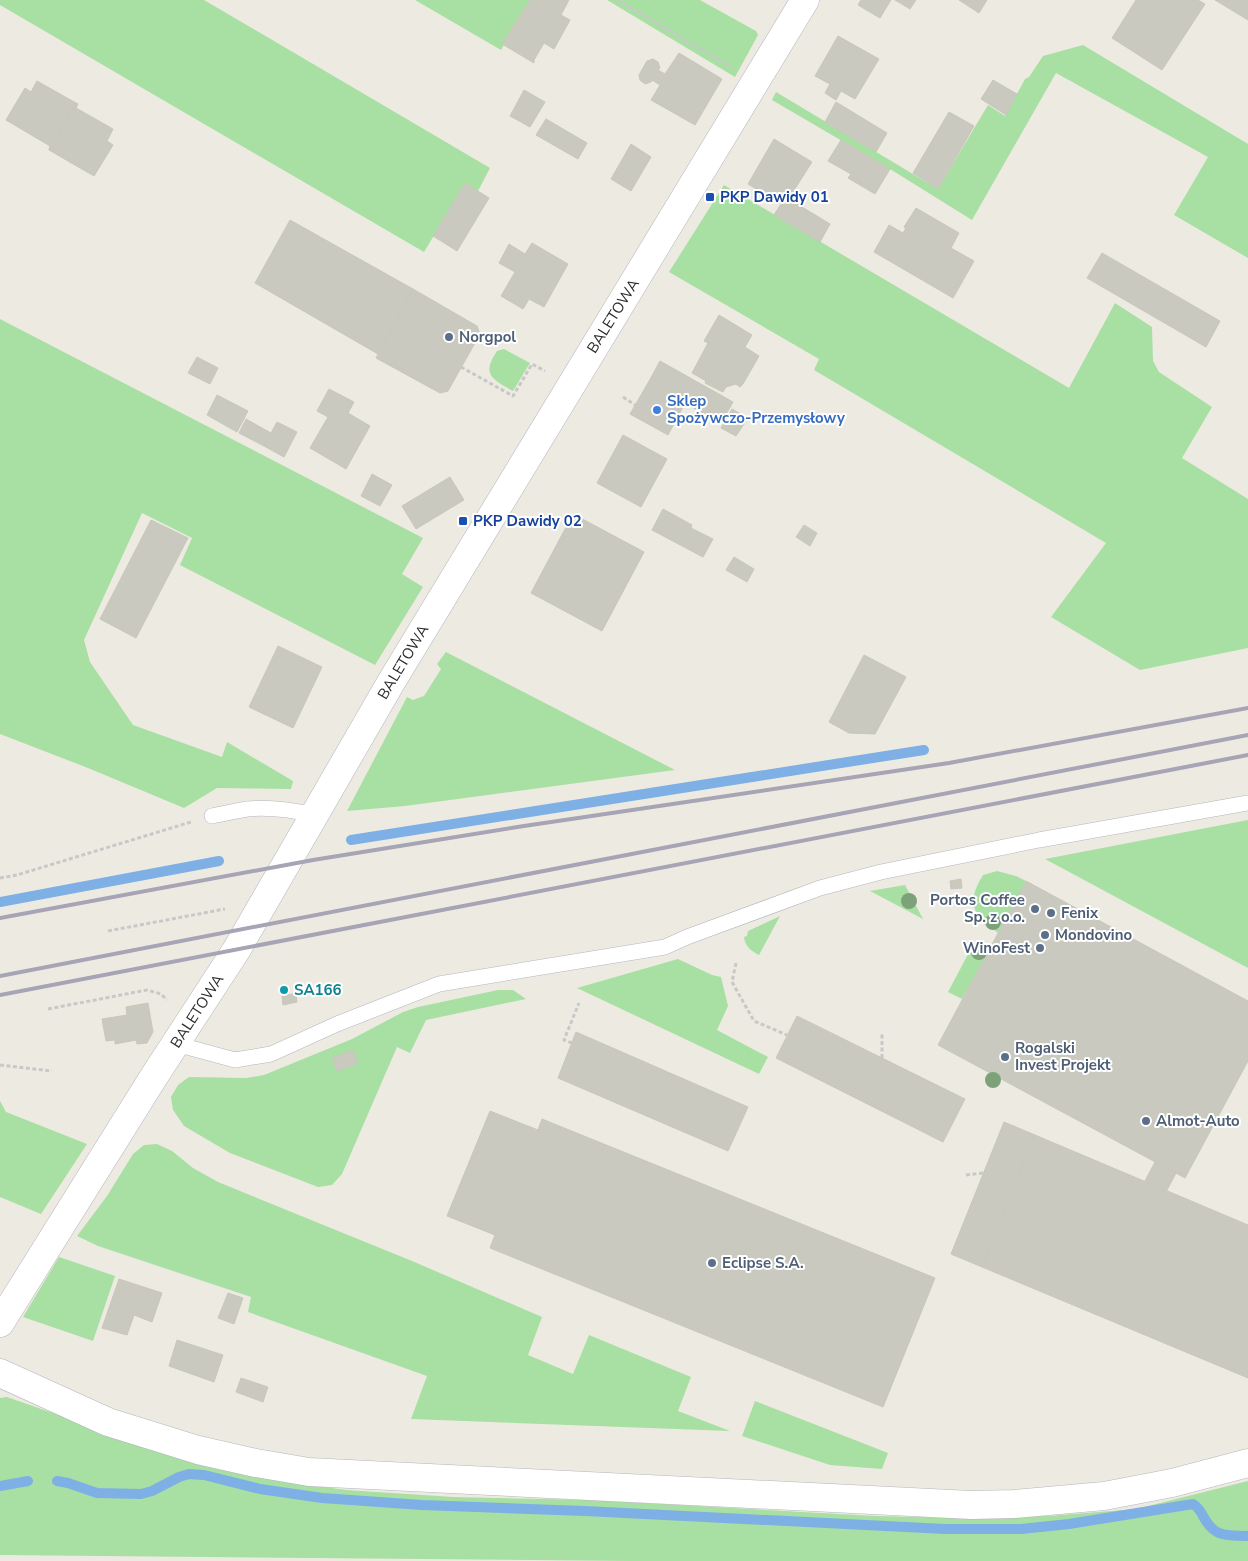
<svg xmlns="http://www.w3.org/2000/svg" width="1248" height="1561" font-family="'Nunito Sans',sans-serif">
<style>
.green{fill:#a8dfa3}
.lines{fill:none;stroke-linecap:round;stroke-linejoin:round}
.stream{stroke:#7eafe5;stroke-width:10}
.building{fill:#c9c9bf;stroke:#c9c7ba}
.service-casing{stroke:#b5b4bf;stroke-width:16}
.minor-casing{stroke:#b5b4bf;stroke-width:29}
.tertiary-casing{stroke:#b5b4bf;stroke-width:29}
.path{stroke:#c8c8c8;stroke-width:3;stroke-dasharray:4 2.5;stroke-linecap:butt}
.service{stroke:#fff;stroke-width:15}
.minor{stroke:#fff;stroke-width:28}
.tertiary{stroke:#fff;stroke-width:28}
.rail{stroke:#a6a4b5;stroke-width:4}
.tree{fill:#7da27a}
.transit-dot{fill:#1a4fb4;stroke:#fff;stroke-width:2}
.service-dot{fill:#5c6f8a;stroke:#fff;stroke-width:2}
.shop-dot{fill:#3f7fe0;stroke:#fff;stroke-width:2}
.culture-dot{fill:#0f9aa8;stroke:#fff;stroke-width:2}
.labels{text-anchor:middle;stroke-width:4;stroke-linejoin:round;paint-order:stroke}
.transit-label{font-size:15px;font-weight:bold;fill:#164399;stroke:#fff;text-anchor:start}
.street-label{font-size:15px;fill:#2d2d2d;stroke:#fff}
.service-label{font-size:15px;font-weight:bold;fill:#4e5e75;stroke:#fff;text-anchor:start}
.shop-label{font-size:15px;font-weight:bold;fill:#366cbe;stroke:#fff;text-anchor:start}
.culture-label{font-size:15px;font-weight:bold;fill:#0d838f;stroke:#fff;text-anchor:start}
</style>
<rect width="100%" height="100%" fill="#edebe1"/>
<!-- green -->
<g class="green">
<path d="M0 0H204L490 168 478 191 465 184 424 252 0 5Z"/>
<path d="M415 0H530L503 44 504 45 501 50Z"/>
<path d="M607 0H700L756 31 758 35 735 77Z"/>
<path d="M1083 45 1248 144V258L1174 215 1208 157 1056 73 972 220 890 169 772 100 776 92 938 189 988 105 1005 116 1025 79 1029 77 1043 56Z"/>
<path d="M724 185 1069 388 1115 303 1152 327 1153 361 1159 372 1212 407 1182 458 1248 499V648L1140 670 1051 617 1106 543 814 370 819 359 669 272Z"/>
<path d="M0 319 423 538 402 574 423 587 375 665 180 565 192 538 142 513 84 640 90 662 133 725 222 757 227 742 293 781 291 789 217 788 184 808 88 768 0 734Z"/>
<path d="M504 349 530 363 513 391C492 379 481 375 497 351Z"/>
<path d="M446 652 675 770 405 806 347 811 407 697 413 700 424 696 441 669 437 664Z"/>
<path d="M1248 820V968L1045 859Z"/>
<path d="M997 871 1016 876 1026 881 998 933C973 913 965 905 983 875Z"/>
<path d="M905 885 923 919 870 891Z"/>
<path d="M780 916 759 955C751 951 745 946 744 937L747 936 748 931Z"/>
<path d="M974 943 989 951 962 999 948 992Z"/>
<path d="M678 959 712 975 721 977 728 1006 717 1030 768 1057 759 1074 577 988Z"/>
<path d="M498 990H513L526 999 426 1020 410 1053 397 1047 342 1174 332 1185 318 1187 230 1153 184 1126 173 1110 171 1097 178 1085 189 1077 246 1078 264 1075 352 1039 403 1012 418 1007Z"/>
<path d="M0 1101 6 1112 87 1144 41 1214 0 1197Z"/>
<path d="M157 1144 172 1151 193 1168 218 1182 412 1261 542 1317 528 1355 573 1374 589 1335 691 1377 678 1411 730 1431 411 1419 427 1376 248 1312 251 1297 98 1246 77 1236 107 1196 133 1154 144 1145Z"/>
<path d="M59 1257 115 1276 93 1341 23 1317Z"/>
<path d="M7 1397 170 1454 250 1476 346 1490 453 1497 591 1500 875 1516 960 1518 1048 1516 1136 1509 1248 1481V1561H629L0 1555V1398Z"/>
<path d="M755 1401 888 1453 882 1469 830 1465 742 1436Z"/>
</g>
<g class="lines">
<!-- stream -->
<g class="stream">
<path d="M351 840 924 750"/>
<path d="M0 902 219 861"/>
<path d="M57 1481 68 1483 97 1493 141 1494 152 1491 179 1477 189 1474 204 1475 260 1489 322 1498 422 1505 585 1511 945 1529H1021L1069 1524 1193 1504C1198 1507 1200 1510 1203 1516 1215 1538 1225 1535 1248 1536"/>
<path d="M0 1486 28 1481"/>
</g>
</g>
<!-- building -->
<g class="building">
<path d="M530 0H569L561 15 570 20 554 49 544 43 534 60V63L502 44Z"/>
<path d="M861 0H891L880 18 858 5Z"/>
<path d="M895 0H916L910 9Z"/>
<path d="M959 0H987L979 13Z"/>
<path d="M1136 0H1198L1205 4 1162 70 1112 38Z"/>
<path d="M1215 0H1248V20Z"/>
<path d="M838 36 879 59 855 99 841 91 836 100 825 93 830 84 815 76Z"/>
<path d="M679 53 722 79 695 125 651 100 660 85 652 80 651 82 645 84 640 80 639 75 647 61 653 59 658 62 660 68 658 70 665 74Z"/>
<path d="M993 80 1017 94 1006 115 981 99Z"/>
<path d="M37 81 76 103 49 150 50 146 6 120 25 88 31 92Z"/>
<path d="M524 90 545 102 530 127 510 116Z"/>
<path d="M836 102 887 133 876 152 825 122Z"/>
<path d="M76 103 78 104 76 108 113 129 107 141 113 145 94 176 49 150Z"/>
<path d="M949 112 974 126 938 189 913 173Z"/>
<path d="M546 119 587 143 578 159 536 135Z"/>
<path d="M774 139 812 162 784 206 748 184Z"/>
<path d="M841 140 890 169 875 194 848 178 851 174 828 161Z"/>
<path d="M631 144 651 157 631 191 611 179Z"/>
<path d="M465 183 489 198 457 251 433 236Z"/>
<path d="M789 199 830 224 820 242 774 215 781 204 784 206Z"/>
<path d="M916 208 959 233 951 248 974 261 953 298 874 252 889 225 903 233 906 228 904 227Z"/>
<path d="M290 220 413 289 378 354 255 283Z"/>
<path d="M532 243 568 264 544 307 529 299 523 309 501 296 515 272 499 263 509 244 525 254Z"/>
<path d="M1102 253 1220 321 1206 347 1087 278Z"/>
<path d="M413 289 477 326 480 334 448 391 440 393 376 358Z"/>
<path d="M719 315 752 335 745 347 759 356 743 384 740 387 736 384 726 387 723 392 705 383 706 381 692 373 708 343 704 341Z"/>
<path d="M197 357 218 368 210 384 188 373Z"/>
<path d="M660 361 733 402 721 423 648 383Z"/>
<path d="M648 383 684 405 668 435 630 414Z"/>
<path d="M329 389 354 402 348 413 370 426 346 469 310 448 328 417 317 411Z"/>
<path d="M217 395 248 411 237 432 207 415Z"/>
<path d="M732 409 748 418 736 436 721 428Z"/>
<path d="M246 419 271 433 264 446 239 433Z"/>
<path d="M277 422 297 432 284 457 264 446Z"/>
<path d="M623 435 667 459 641 507 597 483Z"/>
<path d="M372 474 392 485 380 506 361 496Z"/>
<path d="M450 477 464 500 416 529 402 506Z"/>
<path d="M663 509 692 525 691 528 713 539 703 557 652 530Z"/>
<path d="M573 514 644 552 602 631 531 593Z"/>
<path d="M151 520 188 538 136 638 100 619Z"/>
<path d="M804 525 817 533 810 546 796 537Z"/>
<path d="M734 557 754 569 747 582 726 570Z"/>
<path d="M278 646 322 667 293 728 249 707Z"/>
<path d="M864 655 906 677 875 734 849 733 829 722Z"/>
<path d="M961 879 962 888 951 889 950 881Z"/>
<path d="M1026 881 1248 1001V1061L1185 1178 938 1045Z"/>
<path d="M287 986 289 992 280 994V987Z"/>
<path d="M296 993 297 1002 283 1005 282 996Z"/>
<path d="M148 1003 153 1032 147 1043 137 1044 136 1040 115 1044V1040L106 1041 102 1019 127 1015 126 1007Z"/>
<path d="M797 1016 965 1099 943 1142 776 1058Z"/>
<path d="M576 1032 748 1107 728 1151 558 1078Z"/>
<path d="M353 1050 358 1063 337 1071 332 1058Z"/>
<path d="M490 1111 538 1130 542 1119 935 1278 883 1407 490 1248 495 1235 447 1216Z"/>
<path d="M1004 1122 1035 1135 982 1267 951 1254Z"/>
<path d="M1035 1135 1248 1225V1378L982 1267Z"/>
<path d="M1155 1162 1176 1173 1167 1190 1145 1181Z"/>
<path d="M119 1279 162 1293 152 1322 134 1315 127 1335 102 1328Z"/>
<path d="M228 1293 243 1298 234 1324 218 1318Z"/>
<path d="M177 1340 223 1355 214 1382 169 1366Z"/>
<path d="M241 1378 268 1387 263 1402 236 1392Z"/>
</g>
<g class="lines">
<!-- service casing -->
<g class="service-casing">
<g id="service">
<path d="M212 816C223 814 235 811 247 809 269 807 292 810 313 815"/>
<path d="M176 1044 235 1060 271 1054 337 1024 439 984 665 947 687 937 820 888 881 872 1039 840 1248 803"/>
</g>
</g>
<!-- minor casing -->
<g class="minor-casing">
<path id="minor" d="M0 1373 108 1422 198 1450 256 1463 309 1472 971 1505 1014 1504 1104 1496 1172 1483 1248 1463"/>
</g>
<!-- tertiary casing -->
<g class="tertiary-casing">
<path id="tertiary" d="M0 1323 153 1078 237 949 390 684 805 0"/>
</g>
<!-- path -->
<g class="path">
<path d="M617 0 731 67"/>
<path d="M461 367 513 396 532 364 545 371"/>
<path d="M623 397 635 405"/>
<path d="M0 878 17 875 191 822"/>
<path d="M108 931 225 909"/>
<path d="M736 963 732 982 754 1021 787 1035"/>
<path d="M48 1009 147 990 161 994 167 1000"/>
<path d="M572 1043 564 1040 579 1003"/>
<path d="M882 1058V1034"/>
<path d="M0 1065 52 1071"/>
<path d="M966 1175 983 1173"/>
</g>
<!-- service -->
<use href="#service" class="service"/>
<!-- minor -->
<use href="#minor" class="minor"/>
<!-- tertiary -->
<use href="#tertiary" class="tertiary"/>
<!-- rail -->
<g class="rail">
<path d="M0 918 313 860 524 826 949 763 1248 708"/>
<path d="M0 976 1248 735"/>
<path d="M0 995 1248 755"/>
</g>
</g>
<!-- trees -->
<g class="tree">
<circle cx="909" cy="901" r="8"/>
<circle cx="993" cy="922" r="8"/>
<circle cx="979" cy="952" r="8"/>
<circle cx="993" cy="1080" r="8"/>
</g>
<!-- markers -->
<g class="transit-dot">
<rect x="705" y="192" width="10" height="10" rx="2.5"/>
<rect x="458" y="516" width="10" height="10" rx="2.5"/>
</g>
<g class="service-dot">
<circle cx="449" cy="337" r="5"/>
<circle cx="1035" cy="909" r="5"/>
<circle cx="1051" cy="913" r="5"/>
<circle cx="1045" cy="935" r="5"/>
<circle cx="1040" cy="948" r="5"/>
<circle cx="1005" cy="1057" r="5"/>
<circle cx="1146" cy="1121" r="5"/>
<circle cx="712" cy="1263" r="5"/>
</g>
<circle class="shop-dot" cx="657" cy="410" r="5"/>
<circle class="culture-dot" cx="284" cy="990" r="5"/>
<g class="labels">
<!-- transit labels -->
<g class="transit-label">
<text x="720" y="202">PKP Dawidy 01</text>
<text x="473" y="526">PKP Dawidy 02</text>
</g>
<!-- street labels -->
<g class="street-label">
<text transform="translate(613 316) rotate(-58)" y="5">BALETOWA</text>
<text transform="translate(403 662) rotate(-59)" y="5">BALETOWA</text>
<text transform="translate(197 1011) rotate(-57)" y="5">BALETOWA</text>
</g>
<!-- service labels -->
<g class="service-label">
<text x="459" y="342">Norgpol</text>
<text x="1025" y="905" text-anchor="end">Portos Coffee<tspan x="1025" dy="17">Sp. z o.o.</tspan></text>
<text x="1061" y="918">Fenix</text>
<text x="1055" y="940">Mondovino</text>
<text x="1030" y="953" text-anchor="end">WinoFest</text>
<text x="1015" y="1053">Rogalski<tspan x="1015" dy="17">Invest Projekt</tspan></text>
<text x="1156" y="1126">Almot-Auto</text>
<text x="722" y="1268">Eclipse S.A.</text>
</g>
<!-- shop labels -->
<g class="shop-label">
<text x="667" y="406">Sklep<tspan x="667" dy="17">Spożywczo-Przemysłowy</tspan></text>
</g>
<!-- culture labels -->
<g class="culture-label">
<text x="294" y="995">SA166</text>
</g>
</g>
</svg>
